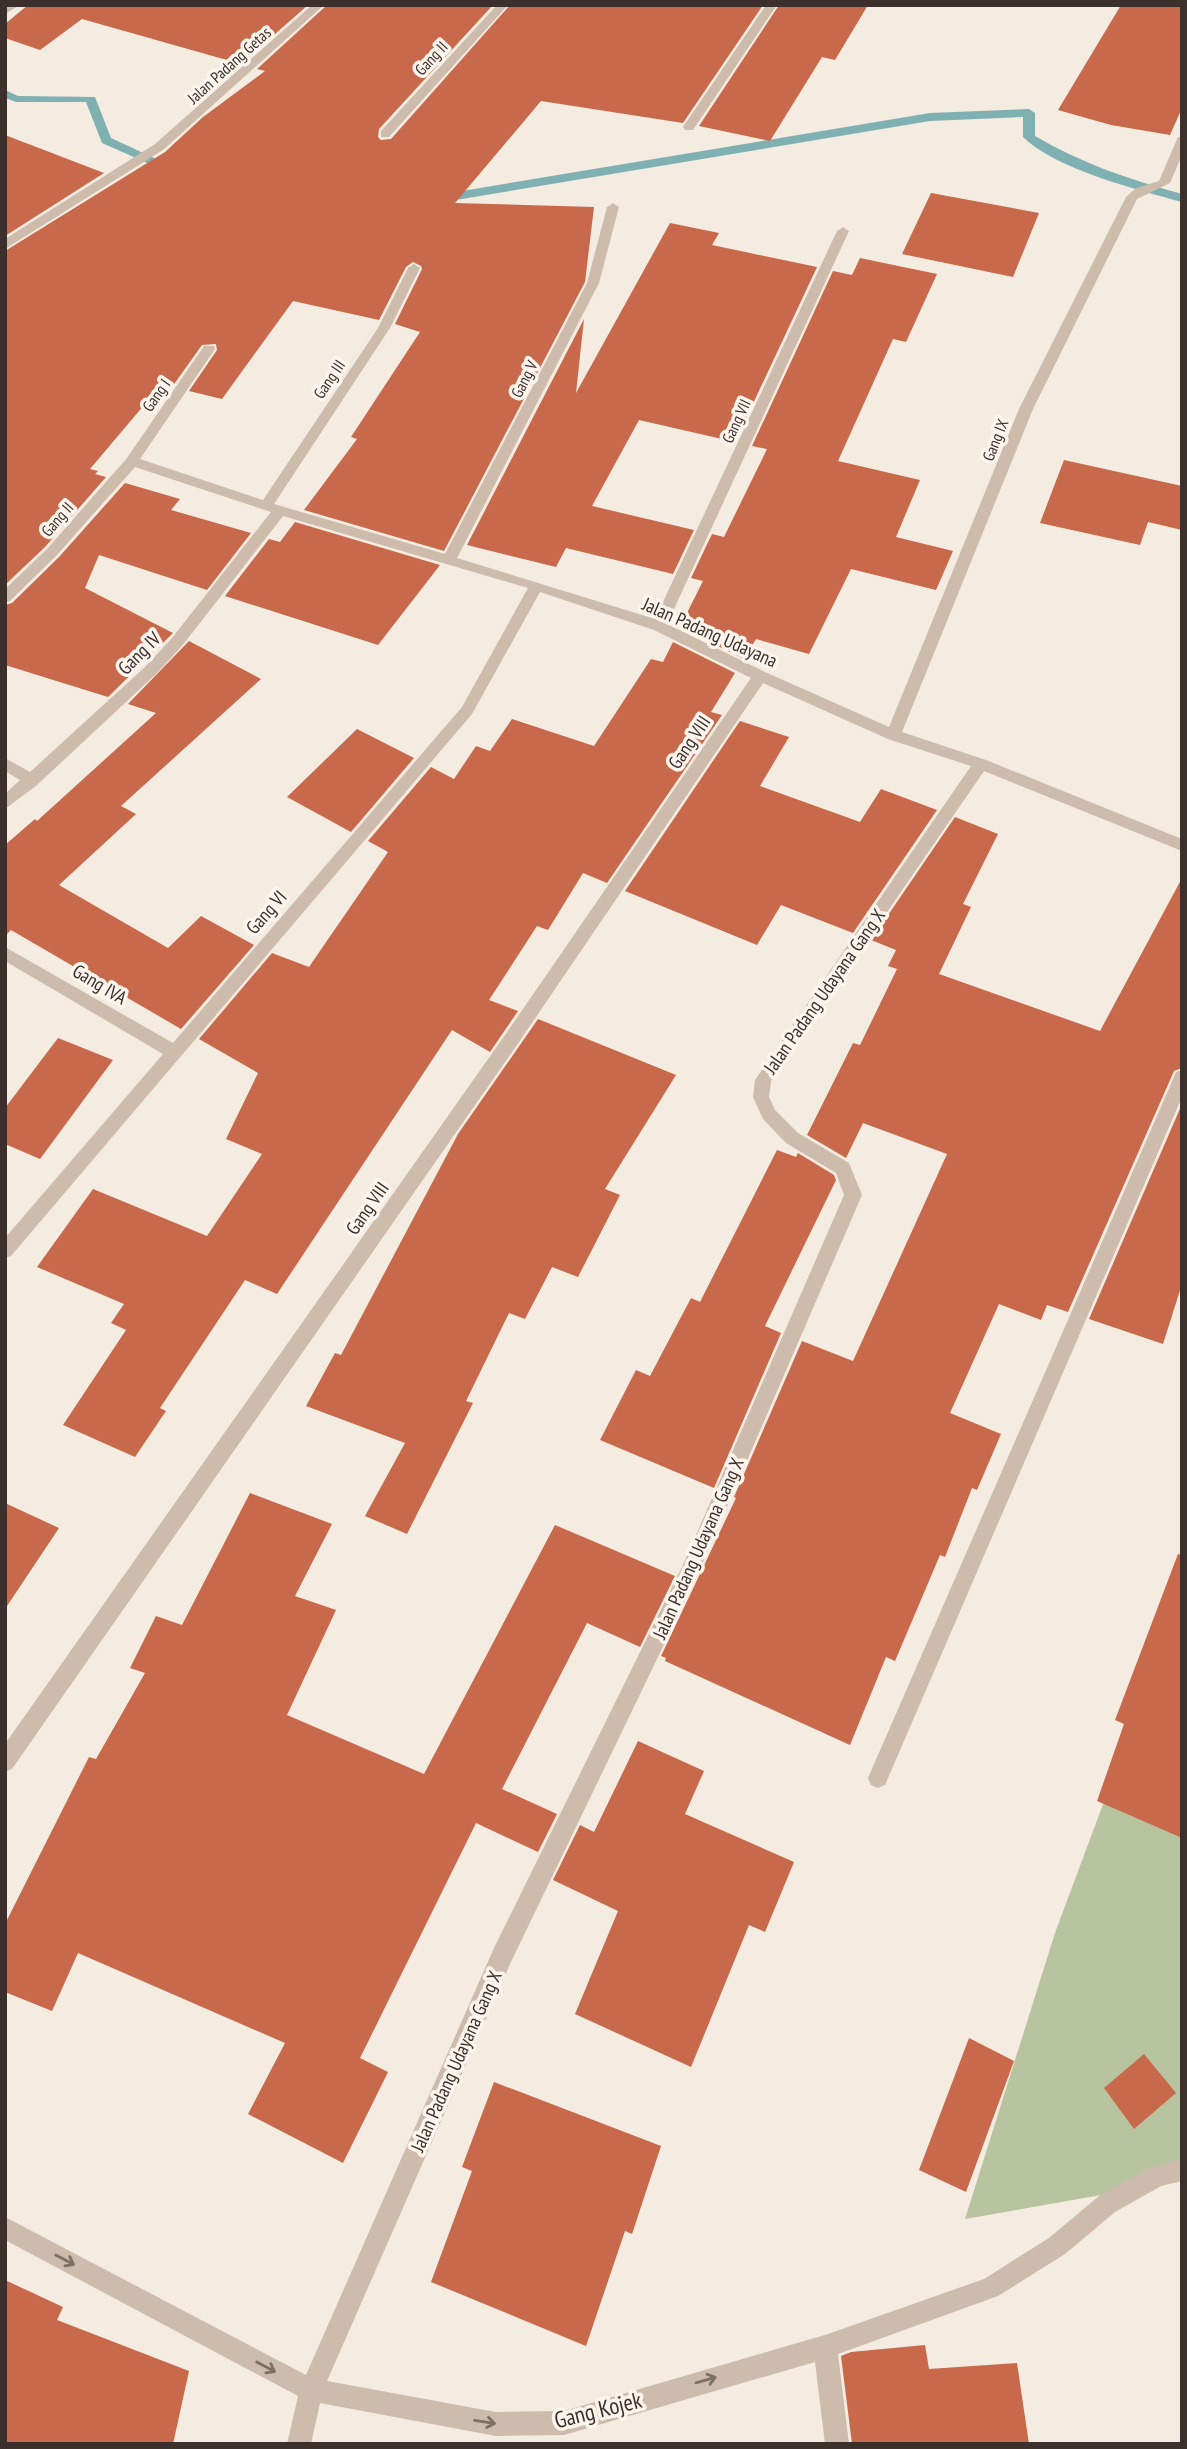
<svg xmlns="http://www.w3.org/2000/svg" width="1187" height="2449" font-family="'PT Sans Narrow',sans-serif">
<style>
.green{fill:#b8c4a0}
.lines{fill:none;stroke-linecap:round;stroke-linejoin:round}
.stream{fill:#7fb0b2;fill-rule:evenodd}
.building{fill:#c8694b}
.minor{fill:#cdbbac;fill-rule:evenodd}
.oneway{stroke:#7d6f65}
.labels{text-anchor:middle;stroke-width:7;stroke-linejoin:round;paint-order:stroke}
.far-street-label{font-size:16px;fill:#3b302b;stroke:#fbf5ee}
.street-label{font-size:19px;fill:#3b302b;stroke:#fbf5ee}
.near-street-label{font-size:23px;fill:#3b302b;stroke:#fbf5ee}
</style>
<rect width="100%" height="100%" fill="#f4ebe1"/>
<!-- green -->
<path class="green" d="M1127 1740 1182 1762V2172L1175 2182 965 2219 1055 1933Z"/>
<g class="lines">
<!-- stream -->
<g class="stream">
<path d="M5 90 18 96 95 97 111 138 180 170 170 173 102 143 86 102H16L5 98Z"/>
<path d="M1029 109 1035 113V136C1081 163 1130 180 1182 194V202C1138 190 1055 169 1023 137V117L930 121 438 203 432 199 438 195 930 113Z"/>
</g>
</g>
<!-- building -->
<g class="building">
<path d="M28 5H308L241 64 82 19 40 50 5 38V24Z"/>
<path d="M327 5H493L379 129 378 137 381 140 391 139 510 5H763L683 123 541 101 455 203 594 207 585 282 444 551 304 510 357 439 351 437 420 332 395 324 422 269 421 266 413 262 406 267 379 320 293 301 222 399 189 391 217 350 216 344 202 345 172 387 161 385 90 469 98 471 95 474 106 477 45 547 5 585V251L165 152 203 117 265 71 257 69Z"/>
<path d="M779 5H868L835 60 822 57 770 141 699 126Z"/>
<path d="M1121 5H1182V108L1170 135 1111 125 1058 110Z"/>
<path d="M5 135 104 173 5 236Z"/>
<path d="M931 193 1039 213 1013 277 902 254Z"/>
<path d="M670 223 719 233 712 245 817 267 735 442 639 420 592 506 694 530 673 574 566 548 556 567 467 545 584 319 576 393Z"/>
<path d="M860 258 937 274 906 342 893 339 838 461 920 480 896 537 953 551 936 590 851 569 809 654 756 639 744 659 680 627 703 581 691 578 712 534 724 537 767 449 752 446 833 271 852 275Z"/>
<path d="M1064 460 1182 486V530L1148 522 1140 545 1040 523Z"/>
<path d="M125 483 180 499 171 510 251 533 207 590 99 555 85 588 173 633 108 697 5 665V605L12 603 59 557Z"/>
<path d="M295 522 440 565 378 645 225 596 269 539 280 542Z"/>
<path d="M189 641 261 679 121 806 136 814 59 885 168 948 201 916 254 945 181 1029 11 930 5 936V845L35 819 37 821 156 713 128 704Z"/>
<path d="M673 642 735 673 711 712 722 715 607 883 583 873 548 930 537 926 489 1000 518 1011 490 1052 452 1030 277 1294 245 1280 160 1408 166 1411 135 1457 63 1425 126 1330 111 1323 124 1304 37 1267 93 1189 207 1236 262 1154 226 1139 258 1073 199 1039 272 953 309 967 388 852 368 841 431 767 454 779 476 746 490 751 512 719 594 746 651 659 663 662Z"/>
<path d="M740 721 789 737 760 786 860 822 881 789 937 810 853 933 781 905 757 945 625 891Z"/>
<path d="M357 729 414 758 351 832 287 797Z"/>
<path d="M955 817 998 834 963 904 971 907 939 974 1100 1031 1182 878V1068L1174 1071 1068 1312 1047 1305 1041 1320 999 1304 950 1413 1001 1434 977 1490 972 1488 945 1557 940 1555 895 1661 886 1657 850 1745 665 1661 666 1658 661 1656 736 1498 734 1497 802 1341 853 1361 947 1154 863 1123 846 1158 807 1135 853 1043 860 1045 897 969 888 966 896 950 871 940Z"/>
<path d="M538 1019 676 1075 605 1189 620 1195 578 1277 552 1267 525 1319 509 1313 466 1401 473 1403 407 1534 365 1516 405 1443 306 1406 335 1353 341 1355 458 1134Z"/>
<path d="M58 1038 113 1060 40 1159 5 1144V1108Z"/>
<path d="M1182 1104V1284L1163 1344 1089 1319Z"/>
<path d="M777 1150 796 1157 798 1153 834 1175 836 1180 765 1326 781 1333 714 1488 600 1440 636 1370 650 1376 691 1298 700 1302Z"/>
<path d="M250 1493 332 1524 295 1596 336 1610 287 1715 424 1774 555 1525 675 1576 640 1647 587 1623 502 1789 557 1814 538 1852 476 1823 360 2058 388 2072 343 2163 248 2114 285 2043 78 1953 52 2011 5 1992V1924L89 1757 96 1759 145 1673 130 1668 156 1616 182 1625Z"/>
<path d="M5 1503 59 1528 5 1609Z"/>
<path d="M1178 1554 1182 1555V1838L1097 1801 1124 1724 1115 1720Z"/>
<path d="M638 1741 704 1771 685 1814 794 1862 765 1932 749 1925 691 2067 575 2014 618 1911 553 1880 580 1825 594 1832Z"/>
<path d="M969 2038 1014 2061 966 2192 919 2170Z"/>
<path d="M1144 2054 1176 2093 1134 2129 1104 2088Z"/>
<path d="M494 2082 661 2146 632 2234 625 2231 586 2346 431 2282 472 2171 462 2167Z"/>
<path d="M5 2280 63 2307 57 2320 189 2371 173 2444H5Z"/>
<path d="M925 2345 929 2369 1017 2363 1029 2444H852L841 2356 851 2352Z"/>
</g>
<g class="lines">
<!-- minor -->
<g class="minor">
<path d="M20 5 5 14 7 5Z"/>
<path d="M312 5H324L163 150 5 249V239L155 144Z"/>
<path d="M497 5H508L389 137H381V131Z"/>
<path d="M766 5H777L693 130H685L683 127Z"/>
<path d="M1178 137H1182V155L1170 183 1137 199 1033 409 902 732 986 760 1182 839V851L984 771 771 1081 769 1097 775 1110 798 1133 849 1163 862 1195 697 1576 510 1964 327 2381 496 2412 564 2411 825 2335 984 2279 1049 2238 1099 2196 1149 2168 1182 2159V2181L1161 2186 1115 2212 1065 2254 998 2296 838 2354 849 2444H825L815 2362 564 2435 496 2436 320 2403 311 2444H287L298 2396 5 2240V2217L306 2375 494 1948 683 1565 844 1195 836 1173 786 1143 763 1119 753 1097 755 1080 971 766 888 739 763 683 517 1045 12 1769 5 1772V1744L505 1035 751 678 654 630 540 592 472 714 11 1256 5 1258V1238L163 1054 5 961V947L173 1043 462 707 528 588 283 516 182 646 155 675 37 785 5 809V794L20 780 5 771V758L30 772 145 667 172 638 271 512 135 467 57 555 10 601 5 603V589L47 549 127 458 204 346H214L215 349 140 459 263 500 378 328 408 268 414 264 420 268 390 328 274 504 445 554 587 283 607 207 613 203 619 207 599 283 457 558 655 619 837 231 843 227 849 231 667 624 765 672 889 727 1019 409 1126 197 1136 188 1159 181Z"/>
<path d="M1182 1070V1097L885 1785 878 1788 871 1785 868 1778 871 1771 1174 1077 1176 1072Z"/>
</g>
</g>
<!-- one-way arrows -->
<defs><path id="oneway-shaft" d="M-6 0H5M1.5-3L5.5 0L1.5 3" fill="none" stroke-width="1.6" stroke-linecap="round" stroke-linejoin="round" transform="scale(1.75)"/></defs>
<g class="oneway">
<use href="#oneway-shaft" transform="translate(65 2260) rotate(28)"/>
<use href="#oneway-shaft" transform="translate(266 2367) rotate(28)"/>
<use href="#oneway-shaft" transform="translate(706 2380) rotate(-16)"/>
<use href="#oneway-shaft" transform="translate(485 2422) rotate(9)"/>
</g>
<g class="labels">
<!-- far-street labels -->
<g class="far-street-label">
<text transform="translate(431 58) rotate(-47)" y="6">Gang II</text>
<text transform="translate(229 65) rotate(-42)" y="6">Jalan Padang Getas</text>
<text transform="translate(329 379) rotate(-56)" y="6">Gang III</text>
<text transform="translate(524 379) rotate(-63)" y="6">Gang V</text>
<text transform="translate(156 395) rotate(-55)" y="6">Gang I</text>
<text transform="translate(736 421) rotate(-65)" y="6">Gang VII</text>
<text transform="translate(995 440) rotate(-68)" y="6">Gang IX</text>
<text transform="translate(57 519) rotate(-49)" y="6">Gang II</text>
</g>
<!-- street labels -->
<g class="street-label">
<text transform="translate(710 632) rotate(24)" y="7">Jalan Padang Udayana</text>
<text transform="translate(139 653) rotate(-45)" y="7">Gang IV</text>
<text transform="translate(689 742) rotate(-56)" y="7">Gang VIII</text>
<text transform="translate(266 912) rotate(-49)" y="7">Gang VI</text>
<text transform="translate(100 984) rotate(31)" y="7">Gang IVA</text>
<text transform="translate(824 991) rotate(-55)" y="7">Jalan Padang Udayana Gang X</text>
<text transform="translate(367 1208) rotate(-55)" y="7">Gang VIII</text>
<text transform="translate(698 1548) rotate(-66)" y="7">Jalan Padang Udayana Gang X</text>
<text transform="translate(456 2061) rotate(-66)" y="7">Jalan Padang Udayana Gang X</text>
</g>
<!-- near-street labels -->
<g class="near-street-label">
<text transform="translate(598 2410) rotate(-14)" y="8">Gang Kojek</text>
</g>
</g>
<!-- border -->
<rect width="1187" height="2449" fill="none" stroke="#3b302b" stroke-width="14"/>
</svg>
